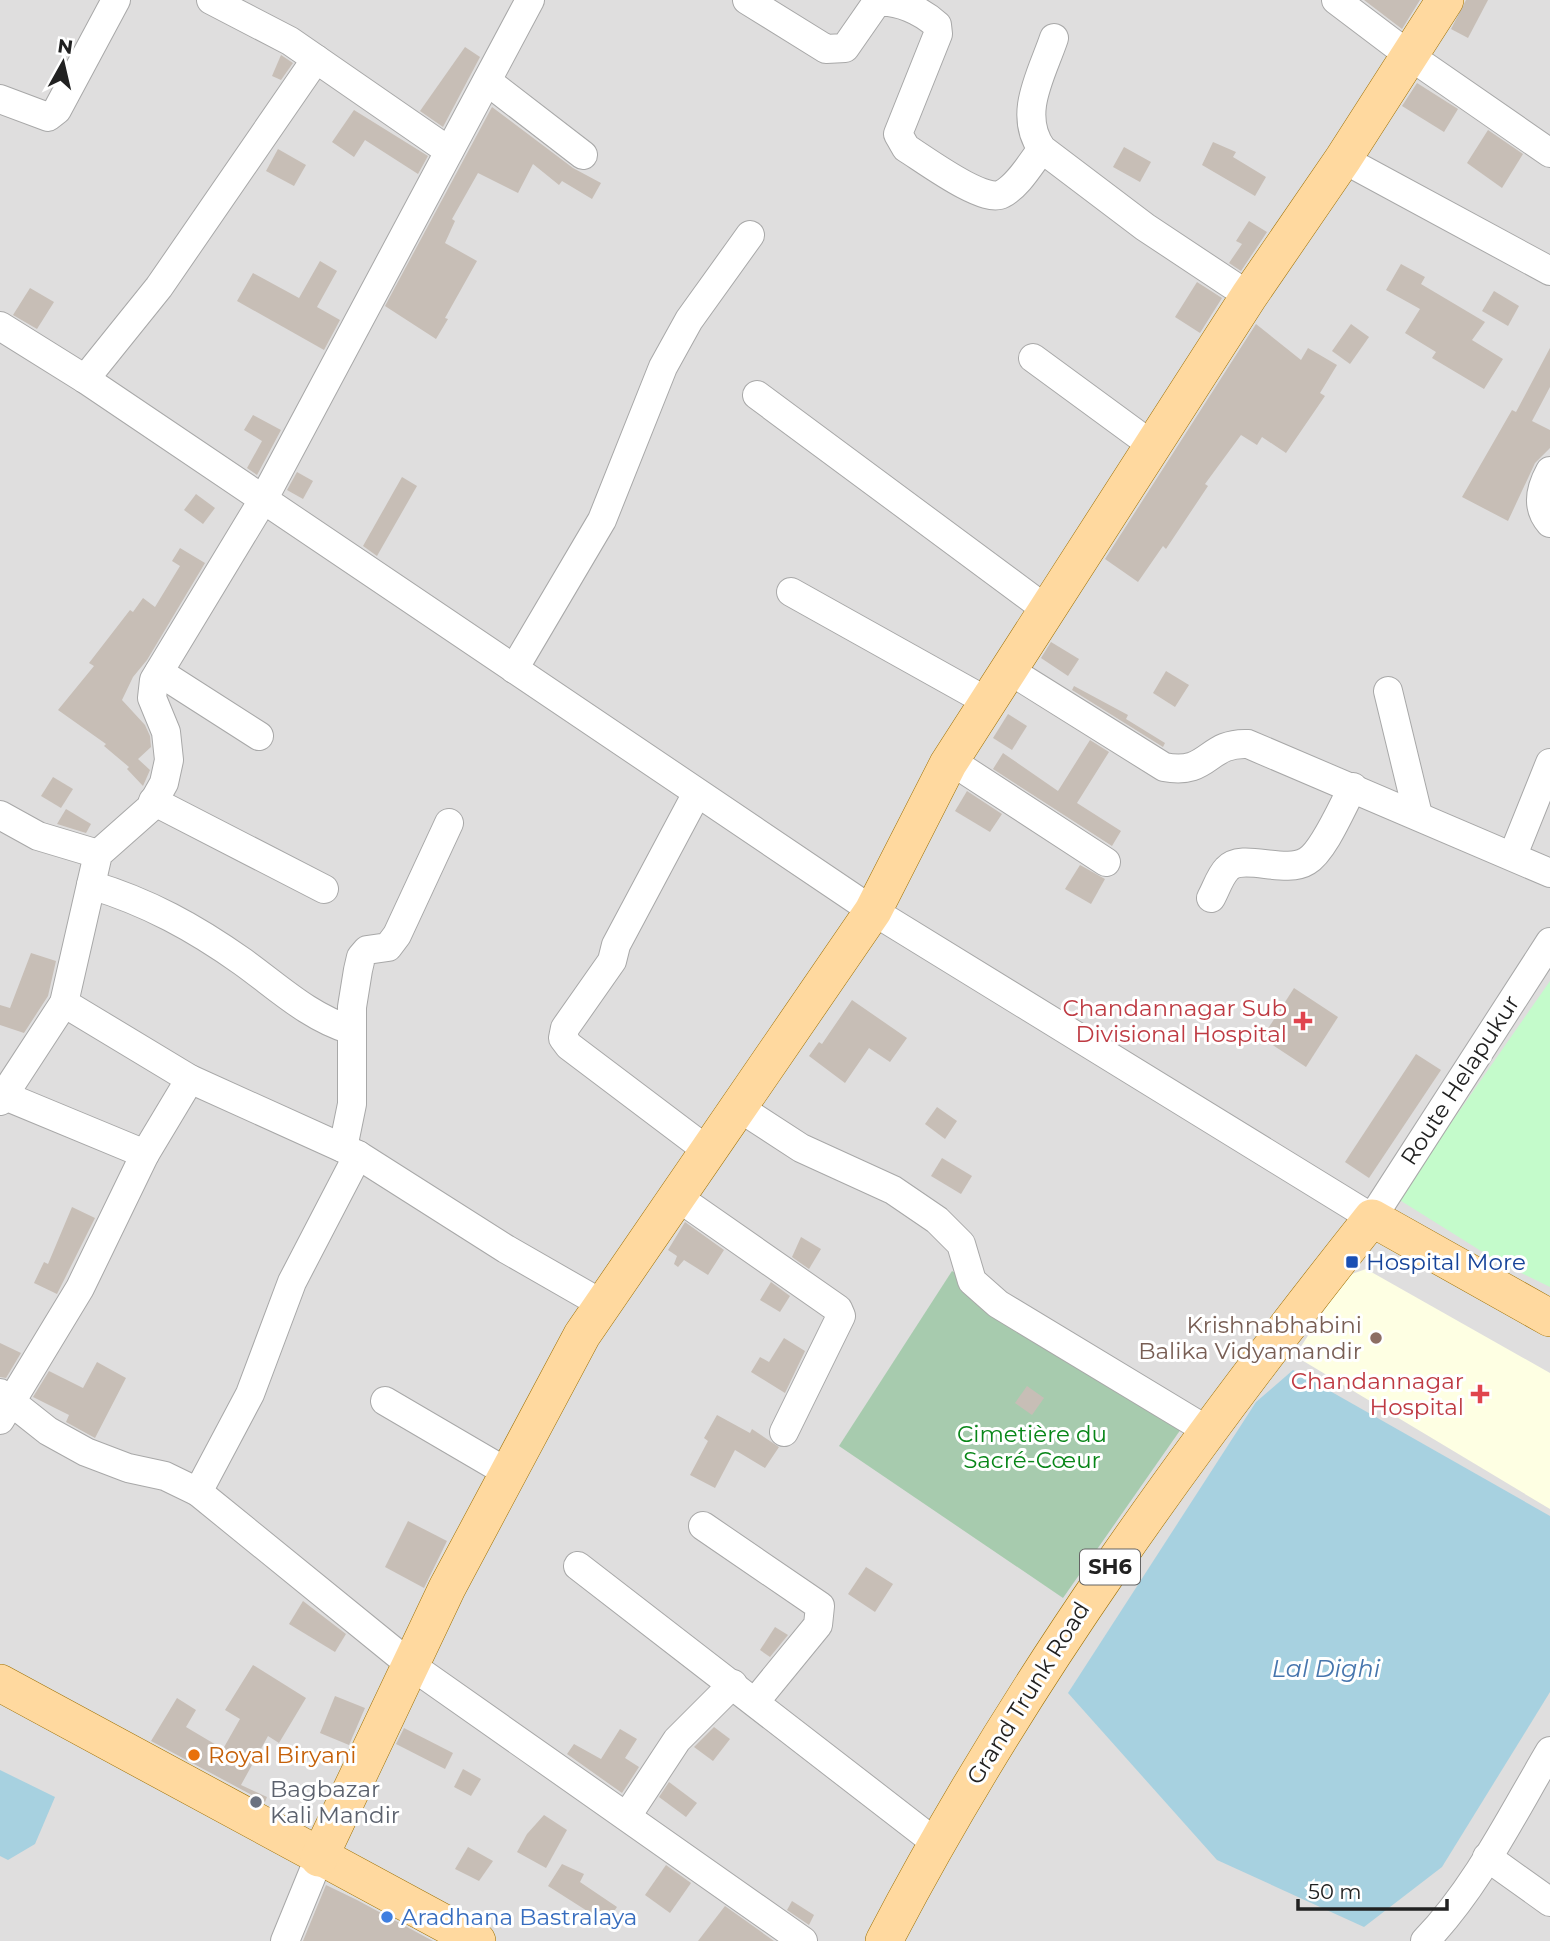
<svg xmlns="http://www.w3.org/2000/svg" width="1550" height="1941" font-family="Montserrat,sans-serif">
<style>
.residential{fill:#dfdede}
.education{fill:#feffe3}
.cemetery{fill:#a7cbae}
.park{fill:#c4fbcb}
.water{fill:#a7d1e0}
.building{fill:#c7beb6}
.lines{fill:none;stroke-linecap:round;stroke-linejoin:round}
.minor-casing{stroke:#a8a8a8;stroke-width:30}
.major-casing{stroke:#9e7000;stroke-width:38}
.minor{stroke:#fff;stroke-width:28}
.major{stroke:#ffd99f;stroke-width:37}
.health-dot{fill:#e0444e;stroke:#fff;stroke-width:2.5}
.transit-dot{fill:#1a4fb4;stroke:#fff;stroke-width:2.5}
.education-dot{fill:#8d6e63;stroke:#fff;stroke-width:2.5}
.food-dot{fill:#e8710a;stroke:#fff;stroke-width:2.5}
.worship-dot{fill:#6b7280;stroke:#fff;stroke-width:2.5}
.shop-dot{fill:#3f7fe0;stroke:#fff;stroke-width:2.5}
.labels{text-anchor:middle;stroke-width:6;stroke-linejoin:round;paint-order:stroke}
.shield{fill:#fff;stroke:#646464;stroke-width:2}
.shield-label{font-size:21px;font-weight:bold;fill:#212121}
.health-label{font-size:23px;fill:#be3a42;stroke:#fff;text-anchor:end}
.street-label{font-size:23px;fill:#212121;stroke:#fff}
.transit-label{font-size:23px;fill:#164399;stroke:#fff;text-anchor:start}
.education-label{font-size:23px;fill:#785e54;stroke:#fff;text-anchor:end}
.park-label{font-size:23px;fill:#088618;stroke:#fff}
.food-label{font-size:23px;fill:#c56008;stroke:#fff;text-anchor:start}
.worship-label{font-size:23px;fill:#5b616d;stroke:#fff;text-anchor:start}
.shop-label{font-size:23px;fill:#366cbe;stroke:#fff;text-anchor:start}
.water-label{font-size:24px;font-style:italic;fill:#4675ad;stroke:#fff}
</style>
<rect width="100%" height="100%" fill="#f1eee7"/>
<!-- residential -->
<rect class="residential" x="0" y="0" width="1550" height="1941"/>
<!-- education -->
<path class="education" d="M1366 1269 1550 1373V1509L1295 1356 1346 1276Z"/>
<!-- cemetery -->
<path class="cemetery" d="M952 1271 1188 1419 1063 1598 839 1446Z"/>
<!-- park -->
<path class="park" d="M1550 981V1287L1497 1261 1398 1199Z"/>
<!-- water -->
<g class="water">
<path d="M1293 1370 1550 1516V1692L1442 1867 1364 1927 1217 1860 1068 1693 1256 1402Z"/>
<path d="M0 1770 55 1797 35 1844 8 1860 0 1856Z"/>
</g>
<!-- building -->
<g class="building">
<path d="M1364 0H1420L1402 29Z"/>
<path d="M1466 0H1488L1468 38 1451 29Z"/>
<path d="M465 47 480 57 443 127 420 111Z"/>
<path d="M281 55 293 63 281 80 272 76Z"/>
<path d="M1417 83 1458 109 1444 132 1402 106Z"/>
<path d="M492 107 573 168 601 183 592 199 562 181 559 185 533 164 518 193 478 173 452 219 455 221 445 243 477 261 445 318 448 319 436 339 385 306Z"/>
<path d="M354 110 428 156 418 174 365 140 354 157 332 142Z"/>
<path d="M1488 130 1523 154 1502 188 1467 163Z"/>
<path d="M1213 142 1236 152 1233 157 1266 177 1255 196 1202 165Z"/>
<path d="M1124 147 1151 162 1140 182 1113 167Z"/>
<path d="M278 149 306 165 294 186 266 171Z"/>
<path d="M1249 221 1267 232 1241 271 1229 263 1242 244 1236 241Z"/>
<path d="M320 261 337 271 317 307 340 320 324 350 237 301 253 273 299 298Z"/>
<path d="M1401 264 1425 277 1421 284 1485 322 1472 340 1503 359 1484 389 1432 358 1436 352 1405 333 1420 309 1386 290Z"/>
<path d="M1197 282 1222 298 1200 333 1175 317Z"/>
<path d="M30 288 54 302 37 329 13 315Z"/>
<path d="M1494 291 1519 306 1508 326 1482 311Z"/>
<path d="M1256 324 1301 360 1308 348 1337 365 1320 393 1325 396 1286 453 1262 437 1257 445 1241 435 1205 484 1208 486 1166 549 1163 546 1138 582 1105 559Z"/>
<path d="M1351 324 1369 337 1350 364 1332 351Z"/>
<path d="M1550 348V387L1532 421 1550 430V448L1535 463 1508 521 1462 497 1512 410 1516 412Z"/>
<path d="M253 415 281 430 257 475 247 468 262 441 244 430Z"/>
<path d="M297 472 313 481 303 499 287 490Z"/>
<path d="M402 477 417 486 377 556 363 546Z"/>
<path d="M196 494 215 508 203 524 184 510Z"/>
<path d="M180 548 205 563 147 660 133 677 122 700 145 725 150 736 151 747 138 759 150 770 143 786 127 769 129 767 104 746 106 744 58 710 94 666 89 663 130 610 133 612 143 598 155 607 180 566 172 561Z"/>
<path d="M1051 642 1079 659 1068 676 1041 658Z"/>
<path d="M1166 671 1189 685 1175 707 1153 693Z"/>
<path d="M1074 686 1128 715 1126 719 1165 743 1163 747 1072 690Z"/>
<path d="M1008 714 1027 726 1012 750 993 738Z"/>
<path d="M1090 740 1109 752 1077 803 1121 831 1112 846 993 769 1003 753 1058 791Z"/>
<path d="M53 777 73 789 61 808 41 796Z"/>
<path d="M967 791 1002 814 990 832 955 811Z"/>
<path d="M66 809 91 824 86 833 57 824Z"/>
<path d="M1080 865 1105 879 1091 904 1065 889Z"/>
<path d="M31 953 56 961 48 996 24 1033 0 1025V1005L10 1008Z"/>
<path d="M1294 988 1338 1017 1306 1067 1262 1038Z"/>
<path d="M852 1000 907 1038 890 1062 869 1048 845 1083 809 1056 819 1042 822 1044Z"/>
<path d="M1416 1054 1441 1070 1369 1178 1345 1162Z"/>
<path d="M937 1107 957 1121 945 1139 925 1124Z"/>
<path d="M942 1158 972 1176 961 1194 931 1176Z"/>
<path d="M72 1207 95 1218 57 1294 34 1283 44 1262 48 1264Z"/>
<path d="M685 1222 724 1250 708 1275 684 1260 678 1267 674 1264 677 1256 668 1250Z"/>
<path d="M801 1237 821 1249 809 1269 792 1257Z"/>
<path d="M771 1282 790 1296 780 1312 760 1300Z"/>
<path d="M784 1338 805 1351 785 1393 751 1372 760 1357 769 1362Z"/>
<path d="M0 1343 21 1353 6 1378 0 1377Z"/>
<path d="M97 1362 126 1378 95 1438 66 1422 69 1415 33 1397 49 1371 83 1388Z"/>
<path d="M1027 1386 1044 1398 1032 1415 1015 1403Z"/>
<path d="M717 1415 750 1433 752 1429 779 1447 765 1468 735 1450 715 1488 690 1475 708 1441 704 1438Z"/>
<path d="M408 1521 447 1541 424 1588 385 1567Z"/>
<path d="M866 1567 893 1584 875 1612 848 1594Z"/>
<path d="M303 1601 346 1634 335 1652 289 1624Z"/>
<path d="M775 1627 788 1635 770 1657 760 1650Z"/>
<path d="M253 1665 306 1698 279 1743 268 1736 241 1785 267 1797 265 1802 151 1741 177 1698 196 1710 186 1727 223 1749 240 1719 225 1710Z"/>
<path d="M335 1696 365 1708 349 1745 320 1733Z"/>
<path d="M714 1727 730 1739 713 1761 694 1747Z"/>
<path d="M404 1728 453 1753 445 1769 396 1744Z"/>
<path d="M620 1729 637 1739 625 1758 639 1767 622 1793 567 1754 574 1744 601 1759Z"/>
<path d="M463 1769 481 1779 471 1796 454 1787Z"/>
<path d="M669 1782 697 1803 686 1817 659 1797Z"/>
<path d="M544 1815 567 1830 546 1868 517 1852 527 1834Z"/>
<path d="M468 1847 493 1861 479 1881 455 1869Z"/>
<path d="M562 1864 584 1874 580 1882 617 1907 606 1923 548 1886Z"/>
<path d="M666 1865 691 1883 670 1913 645 1895Z"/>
<path d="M326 1885 357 1900 433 1941H303Z"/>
<path d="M792 1901 814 1915 809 1925 787 1910Z"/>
<path d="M725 1906 774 1941H698Z"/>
</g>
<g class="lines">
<!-- minor casing -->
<g class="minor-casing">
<g id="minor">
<path d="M211 0 290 41 449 151"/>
<path d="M747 0 826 49 845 48 877 2C898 0 922 11 937 25L938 34 898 134 906 148C924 159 984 204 1002 194 1018 186 1031 163 1042 149"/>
<path d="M1336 0 1410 56 1550 153"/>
<path d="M1054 38C1042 74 1017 114 1042 149L1145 227 1249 296"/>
<path d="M487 81 583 155"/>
<path d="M0 99 48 117 57 110 116 0"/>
<path d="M1343 159 1550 271"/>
<path d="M0 326 85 379 873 911 1372 1218 1550 942"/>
<path d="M1033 358 1153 446"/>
<path d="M85 379 159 287 316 59"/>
<path d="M757 395 1047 610"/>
<path d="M1550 471C1540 489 1536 507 1550 523"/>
<path d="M791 592 988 702"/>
<path d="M514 669 602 520 663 367 689 320 750 235"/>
<path d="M1009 670 1164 767C1210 776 1206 742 1248 744L1550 873"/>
<path d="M159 672 259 736"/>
<path d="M1388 691 1418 815"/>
<path d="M951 761 1106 862"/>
<path d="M697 793 616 945 612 961 565 1028 563 1038 569 1046 708 1151"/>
<path d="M153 801 324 889"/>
<path d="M0 815 38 836 98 854"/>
<path d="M1513 855 1550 763"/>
<path d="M91 885C148 902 195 928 243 962 279 988 309 1017 351 1030"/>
<path d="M1211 898C1216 889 1220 876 1227 869 1242 852 1285 875 1307 861 1324 851 1343 805 1353 787"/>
<path d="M64 1003 190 1079 358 1155 506 1249 602 1304"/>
<path d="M0 1101 64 1003 98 854 150 808 164 783 169 760 166 732 152 698 154 680 263 500 530 0"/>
<path d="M738 1107 801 1148 893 1190 937 1220 961 1244 972 1281 998 1304 1210 1432"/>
<path d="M343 1148 352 1104V1007L358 970 361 957 367 950 388 947 397 935 449 823"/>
<path d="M145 1154 190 1079"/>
<path d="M676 1196 838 1309 841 1316 784 1432"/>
<path d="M0 1393 48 1431 86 1452 128 1468 165 1476 198 1492 412 1666 803 1941"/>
<path d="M385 1401 508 1473"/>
<path d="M0 1420 80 1288 145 1154 5 1096"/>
<path d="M198 1492 250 1394 292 1282 358 1155"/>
<path d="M703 1526 820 1606 818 1625 755 1702"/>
<path d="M578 1566 936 1843"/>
<path d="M627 1816 677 1740 733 1684"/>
<path d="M1487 1857 1550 1902"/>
<path d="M285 1941 319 1858"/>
<path d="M1425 1941C1477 1887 1512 1815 1550 1751"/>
</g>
</g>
<!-- major casing -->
<g class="major-casing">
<g id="major">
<path d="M0 1683 477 1941"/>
<path d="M319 1858 447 1588 582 1335 873 911 948 764 1249 296 1343 159 1445 0"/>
<path d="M884 1941C1019 1682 1191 1446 1372 1218L1550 1318"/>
</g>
</g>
<!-- minor -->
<use href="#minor" class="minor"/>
<!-- major -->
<use href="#major" class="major"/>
</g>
<!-- markers -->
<g class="health-dot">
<path d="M1299.5 1010.5h7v7h7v7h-7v7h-7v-7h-7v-7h7z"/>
<path d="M1476.5 1383.5h7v7h7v7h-7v7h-7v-7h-7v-7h7z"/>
</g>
<rect class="transit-dot" x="1345" y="1255" width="14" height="14" rx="3.5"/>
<circle class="education-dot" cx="1376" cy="1338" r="7"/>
<circle class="food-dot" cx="194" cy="1755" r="7"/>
<circle class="worship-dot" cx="256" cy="1802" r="7"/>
<circle class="shop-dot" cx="387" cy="1917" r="7"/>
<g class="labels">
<!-- shield labels -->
<rect class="shield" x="1080" y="1549.5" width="60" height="35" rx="5"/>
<g class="shield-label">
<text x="1110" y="1574">SH6</text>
</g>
<!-- health labels -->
<g class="health-label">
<text x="1287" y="1016">Chandannagar Sub<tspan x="1287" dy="26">Divisional Hospital</tspan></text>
<text x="1464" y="1389">Chandannagar<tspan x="1464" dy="26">Hospital</tspan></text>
</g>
<!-- street labels -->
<g class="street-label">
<text transform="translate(1460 1080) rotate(-57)" y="8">Route Helapukur</text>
<text transform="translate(1028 1693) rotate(-58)" y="8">Grand Trunk Road</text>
</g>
<!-- transit labels -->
<g class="transit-label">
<text x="1366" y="1270">Hospital More</text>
</g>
<!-- education labels -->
<g class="education-label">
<text x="1362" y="1333">Krishnabhabini<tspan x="1362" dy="26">Balika Vidyamandir</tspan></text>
</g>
<!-- park labels -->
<g class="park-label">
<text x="1032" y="1442">Cimetière du<tspan x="1032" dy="26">Sacré-Cœur</tspan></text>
</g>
<!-- food labels -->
<g class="food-label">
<text x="208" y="1763">Royal Biryani</text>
</g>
<!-- worship labels -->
<g class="worship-label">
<text x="270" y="1797">Bagbazar<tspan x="270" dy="26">Kali Mandir</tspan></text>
</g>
<!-- shop labels -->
<g class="shop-label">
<text x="401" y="1925">Aradhana Bastralaya</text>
</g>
<!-- water labels -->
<g class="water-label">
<text x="1326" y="1677">Lal Dighi</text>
</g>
</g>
<!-- north arrow -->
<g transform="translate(63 63) rotate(8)" stroke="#ffffff" stroke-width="5" paint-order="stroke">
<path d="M0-5L12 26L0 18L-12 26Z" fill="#212121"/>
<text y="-10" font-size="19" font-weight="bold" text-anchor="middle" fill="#212121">N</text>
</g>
<!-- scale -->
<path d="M1298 1899v10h149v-10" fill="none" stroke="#212121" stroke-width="3.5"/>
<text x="1308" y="1899" font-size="21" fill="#212121" stroke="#ffffff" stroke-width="5" paint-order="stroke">50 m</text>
</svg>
